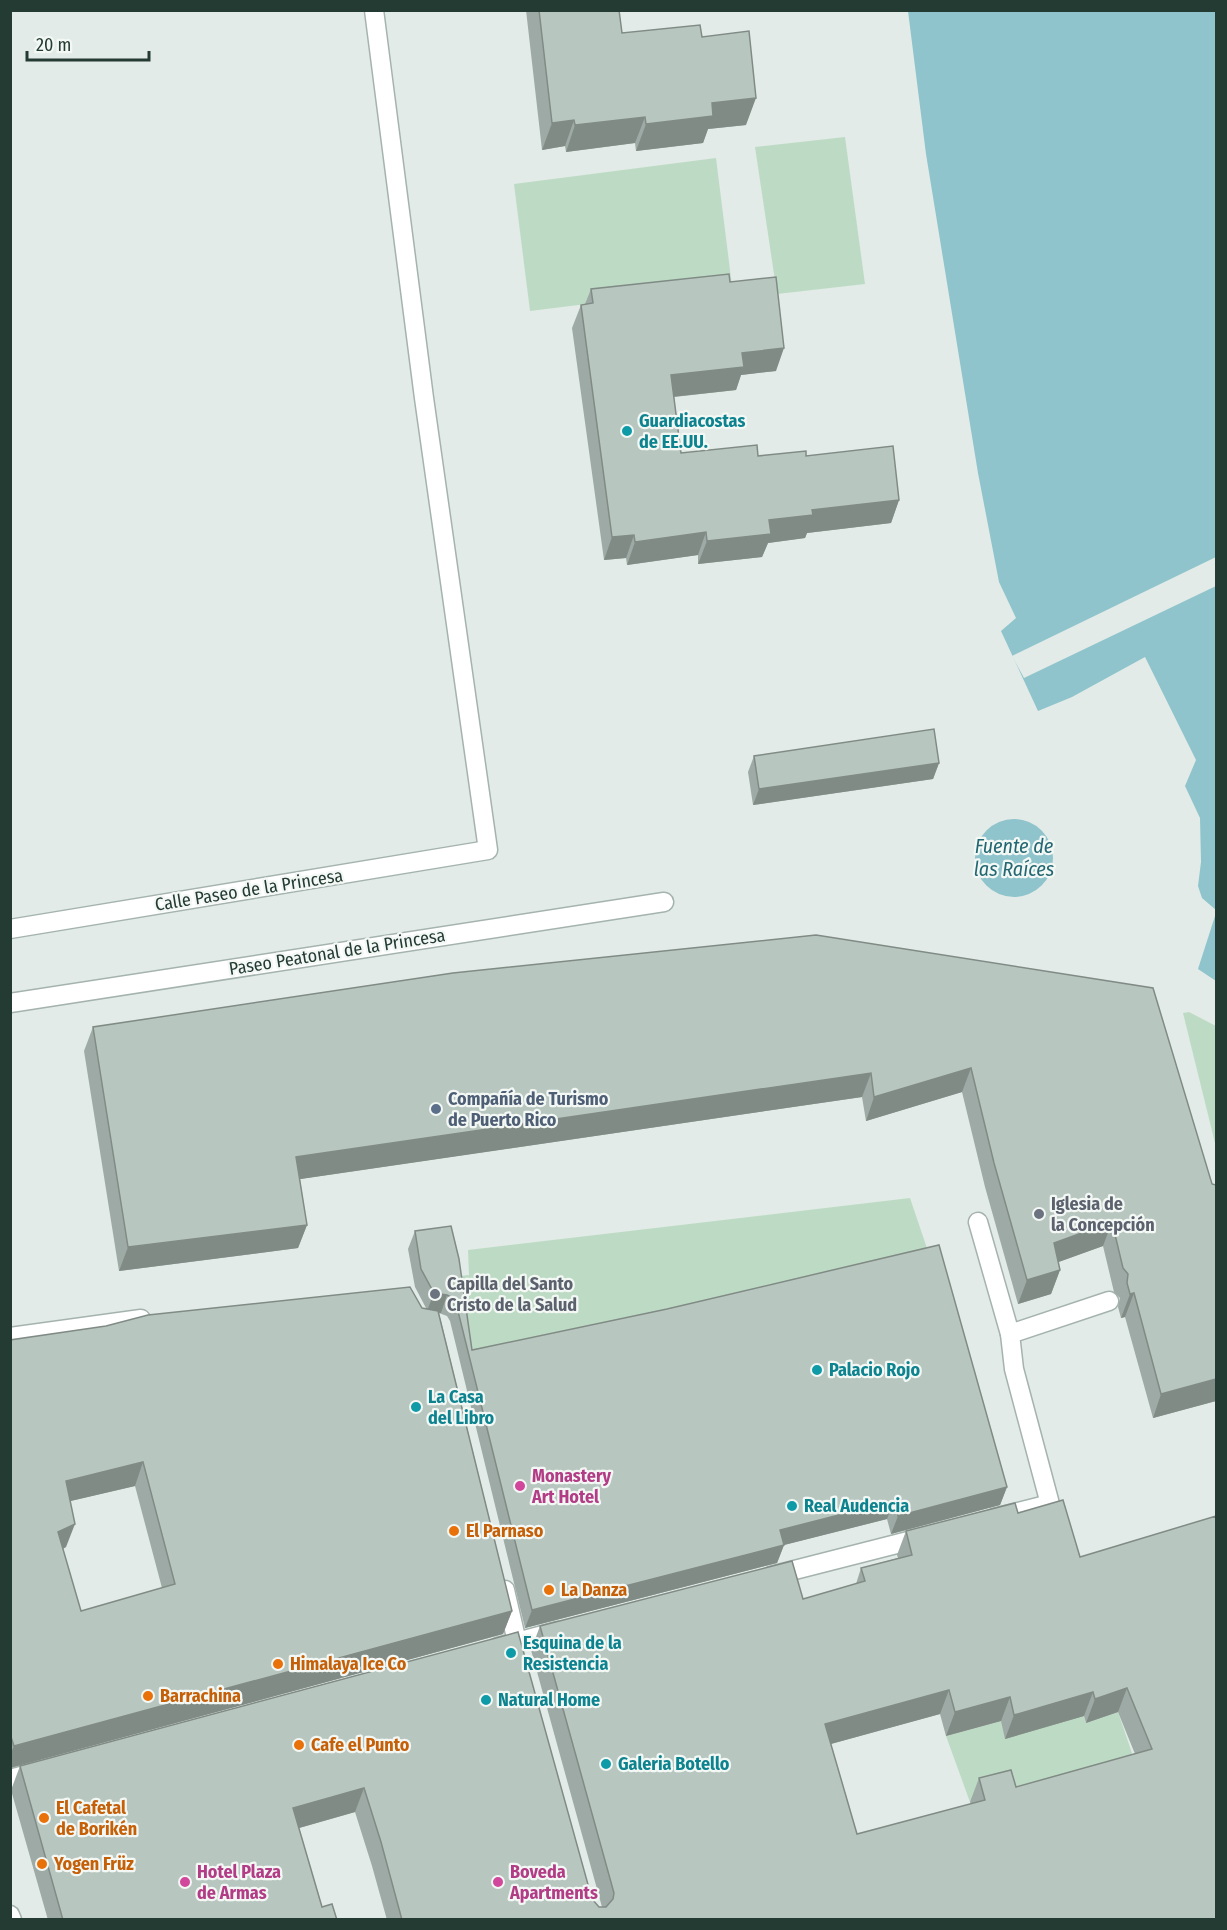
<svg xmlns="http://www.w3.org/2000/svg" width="1227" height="1930" font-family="'Fira Sans Condensed',sans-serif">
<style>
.green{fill:#bddbc4}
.water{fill:#8fc4cc}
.pier{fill:#e2ebe7}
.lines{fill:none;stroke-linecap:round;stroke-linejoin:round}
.pedestrian-casing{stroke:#a5b3ae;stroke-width:21}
.minor-casing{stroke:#a5b3ae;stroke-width:21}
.pedestrian{stroke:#fff;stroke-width:18}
.minor{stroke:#fff;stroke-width:18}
.wall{fill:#9eaaa5;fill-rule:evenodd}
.shaded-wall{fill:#818b86}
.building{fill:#b8c6c0;stroke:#818b86;stroke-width:1.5;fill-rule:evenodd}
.culture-dot{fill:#0f9aa8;stroke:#f3f8f5;stroke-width:2}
.service-dot{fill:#5c6f8a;stroke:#f3f8f5;stroke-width:2}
.worship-dot{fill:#6b7280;stroke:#f3f8f5;stroke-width:2}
.hotel-dot{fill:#d1479c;stroke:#f3f8f5;stroke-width:2}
.food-dot{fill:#e8710a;stroke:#f3f8f5;stroke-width:2}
.labels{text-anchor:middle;stroke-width:4.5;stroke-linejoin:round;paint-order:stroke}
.culture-label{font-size:18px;font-weight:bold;fill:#0d838f;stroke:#f3f8f5;text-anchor:start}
.street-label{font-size:18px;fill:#243b34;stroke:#f3f8f5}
.service-label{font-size:18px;font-weight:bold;fill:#4e5e75;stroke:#f3f8f5;text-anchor:start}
.worship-label{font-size:18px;font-weight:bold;fill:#5b616d;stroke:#f3f8f5;text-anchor:start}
.hotel-label{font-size:18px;font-weight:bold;fill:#b23c85;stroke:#f3f8f5;text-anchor:start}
.food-label{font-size:18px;font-weight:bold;fill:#c56008;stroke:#f3f8f5;text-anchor:start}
.water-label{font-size:20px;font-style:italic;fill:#226772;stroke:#f3f8f5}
</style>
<rect width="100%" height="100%" fill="#e2ebe7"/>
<!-- green -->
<g class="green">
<path d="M845 137 865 284 777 294 755 147Z"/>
<path d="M716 158 732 286 530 311 514 184Z"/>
<path d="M1189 1012 1216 1026V1147L1183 1013Z"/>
<path d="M910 1198 932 1263 472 1367 451 1277 469 1275 468 1250Z"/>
<path d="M1118 1712 1134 1759 970 1802 946 1736 1001 1721 1083 1713 1086 1723Z"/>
</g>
<!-- water -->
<g class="water">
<path d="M908 11H1216V910L1202 898 1198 886 1201 862 1200 818 1185 786 1196 760 1145 657 1072 697 1038 711 1001 631 1016 618 999 582 978 473 926 154Z"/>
<circle cx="1014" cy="858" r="39"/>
<path d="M1216 913V981L1198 969Z"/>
</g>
<!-- pier -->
<path class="pier" d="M1216 557V586L1024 678 1012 656Z"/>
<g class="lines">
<!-- pedestrian casing -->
<g class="pedestrian-casing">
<g id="pedestrian">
<path d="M10 1003 664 902"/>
<path d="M505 1590 517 1642"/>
</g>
</g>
<!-- minor casing -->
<g class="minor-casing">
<g id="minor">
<path d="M10 929 488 850 424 398 374 10"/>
<path d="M978 1222 1010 1334"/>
<path d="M10 1337 141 1319"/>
<path d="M994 1518 1050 1504 1014 1369 1010 1334 1109 1301"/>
<path d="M771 1576 924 1537"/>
<path d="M498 1647 558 1631"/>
<path d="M10 1779 40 1771"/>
<path d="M10 1915 12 1920"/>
</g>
</g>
<!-- pedestrian -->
<use href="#pedestrian" class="pedestrian"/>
<!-- minor -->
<use href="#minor" class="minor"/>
</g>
<!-- wall -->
<g class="wall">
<path d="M526 10H619L622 33 702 37 746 125 708 129 703 143 636 151 635 143 566 152 565 146 542 150Z"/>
<path d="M730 282 776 371 741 375 736 390 674 397 681 453 758 456H806L899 500 891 523 807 533 805 538 768 543 762 557 698 564V555L627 565 626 558 604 560 572 328 581 305 585 304 591 289Z"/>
<path d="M754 756 939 763 933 779 753 805 748 772Z"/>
<path d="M816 935 1212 1184 1216 1185V1401L1153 1418 1125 1317 1121 1318 1118 1307 1120 1298 1114 1292 1103 1246 1058 1262 1060 1270 1051 1294 1018 1304 985 1187 962 1092 866 1121 862 1097 300 1179 307 1225 298 1248 119 1271 84 1051 93 1027Z"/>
<path d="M451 1226 472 1350 1007 1487 1000 1505 891 1534 887 1519 784 1545 777 1563 525 1628 450 1321 447 1316 439 1313 512 1611 503 1634 10 1768V1340L422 1308H426L415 1287 408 1249 415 1231ZM135 1486 162 1588 81 1611 63 1549 66 1547 70 1501Z"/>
<path d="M1018 1513 1080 1557 1216 1920H387L372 1866 355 1812 299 1828 322 1907 337 1920H48L11 1790 20 1766 518 1632 592 1899 599 1907H602L531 1650 540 1626 803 1599 856 1584 861 1568 898 1558 897 1555 906 1531ZM1118 1712 1135 1754 1016 1787 979 1778 970 1802 971 1804 857 1834 831 1744 940 1714 946 1736 1001 1721 1005 1739 1084 1716 1086 1723Z"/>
</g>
<!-- shaded-wall -->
<g class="shaded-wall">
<path d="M756 98 746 125 708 129 703 143 636 151 646 124 712 103Z"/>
<path d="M645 117 635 143 566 152 575 125Z"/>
<path d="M574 120 565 146 542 150 552 123Z"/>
<path d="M784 348 776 371 741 375 736 390 662 398 671 375 742 353Z"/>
<path d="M899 500 891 523 807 533 805 538 768 543 762 557 698 564 707 541 769 520 812 510Z"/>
<path d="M706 532 698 555 627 565 635 542Z"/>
<path d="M634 535 626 558 604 560 612 537Z"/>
<path d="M939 763 933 779 753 805 759 789Z"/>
<path d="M971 1068 962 1092 866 1121 874 1097Z"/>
<path d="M871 1073 862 1097 287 1181 296 1157Z"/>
<path d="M1112 1222 1103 1246 1045 1267 1054 1243Z"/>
<path d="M307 1225 298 1248 119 1271 128 1247Z"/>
<path d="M1060 1270 1051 1294 1018 1304 1027 1280Z"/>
<path d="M434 1293 447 1295 441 1313 427 1311Z"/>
<path d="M1134 1293 1125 1317 1121 1318 1130 1294Z"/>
<path d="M1216 1379V1401L1153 1418 1161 1394Z"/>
<path d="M143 1462 135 1486 58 1504 66 1481Z"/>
<path d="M1007 1487 1000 1505 891 1534 898 1516Z"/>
<path d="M894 1501 887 1519 784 1545 777 1563 525 1628 532 1610 780 1530Z"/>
<path d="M75 1524 66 1547 49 1555 58 1532Z"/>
<path d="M512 1611 503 1634 10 1768V1755L14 1746Z"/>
<path d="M1127 1688 1118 1712 1086 1723 1095 1699Z"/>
<path d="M949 1690 940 1714 816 1748 825 1724Z"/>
<path d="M1093 1692 1084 1716 1005 1739 1014 1715Z"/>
<path d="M1010 1697 1001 1721 946 1736 955 1712Z"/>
<path d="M364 1788 355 1812 285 1832 293 1808Z"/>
</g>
<!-- building -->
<g class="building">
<path d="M539 10H619L622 33 700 25 702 37 749 31 756 98 712 103 713 116 646 124 645 117 575 125 574 120 552 123Z"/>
<path d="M729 274 730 282 776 277 784 348 742 353 744 367 671 375 681 453 757 445 758 456 806 451V456L893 446 899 500 812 510 813 515 769 520 771 534 707 541 706 532 635 542 634 535 612 537 581 305 593 303 591 289Z"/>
<path d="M934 729 939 763 759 789 754 756Z"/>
<path d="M816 935 1153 988 1212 1184 1216 1185V1379L1161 1394 1134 1293 1130 1294 1127 1283 1128 1274 1123 1268 1112 1222 1054 1243 1060 1270 1027 1280 994 1163 971 1068 874 1097 871 1073 296 1157 307 1225 128 1247 93 1027 453 973Z"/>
<path d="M451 1226 459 1259 472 1350 667 1309 939 1245 1007 1487 898 1516 894 1501 780 1530 784 1545 532 1610 456 1303 453 1298 447 1295 434 1293 421 1269 415 1231Z"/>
<path d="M410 1287 422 1308 438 1311 512 1611 14 1746 10 1734V1340L106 1326 148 1315ZM143 1462 175 1584 81 1611 58 1532 75 1524 66 1481Z"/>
<path d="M1063 1500 1080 1557 1216 1516V1920H402L381 1842 364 1788 293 1808 322 1907 332 1904 337 1920H63L20 1766 518 1632 592 1899 599 1907H606L613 1899 614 1893 540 1626 792 1561 803 1599 865 1581 861 1568 912 1555 906 1531 1015 1503 1018 1513ZM1127 1688 1152 1749 1016 1787 1011 1770 979 1778 985 1800 857 1834 825 1724 949 1690 955 1712 1010 1697 1014 1715 1093 1692 1095 1699Z"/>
</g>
<!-- markers -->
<g class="culture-dot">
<circle cx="627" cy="431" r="6"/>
<circle cx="817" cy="1370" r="6"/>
<circle cx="416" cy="1407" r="6"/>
<circle cx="792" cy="1506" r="6"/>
<circle cx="511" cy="1653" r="6"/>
<circle cx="486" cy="1700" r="6"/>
<circle cx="606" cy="1764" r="6"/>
</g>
<circle class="service-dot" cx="436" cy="1109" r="6"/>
<g class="worship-dot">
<circle cx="1039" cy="1214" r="6"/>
<circle cx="435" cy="1294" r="6"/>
</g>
<g class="hotel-dot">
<circle cx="520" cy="1486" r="6"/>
<circle cx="185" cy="1882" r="6"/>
<circle cx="498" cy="1882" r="6"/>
</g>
<g class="food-dot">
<circle cx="454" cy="1531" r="6"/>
<circle cx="549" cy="1590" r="6"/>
<circle cx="278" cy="1664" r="6"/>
<circle cx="148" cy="1696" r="6"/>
<circle cx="299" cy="1745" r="6"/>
<circle cx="44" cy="1818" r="6"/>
<circle cx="42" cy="1864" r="6"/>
</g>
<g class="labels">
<!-- culture labels -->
<g class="culture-label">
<text x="639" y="427">Guardiacostas<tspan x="639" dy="21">de EE.UU.</tspan></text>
<text x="829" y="1376">Palacio Rojo</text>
<text x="428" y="1403">La Casa<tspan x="428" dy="21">del Libro</tspan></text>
<text x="804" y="1512">Real Audencia</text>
<text x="523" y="1649">Esquina de la<tspan x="523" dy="21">Resistencia</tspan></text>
<text x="498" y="1706">Natural Home</text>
<text x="618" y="1770">Galeria Botello</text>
</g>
<!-- street labels -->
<g class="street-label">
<text transform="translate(249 890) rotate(-9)" y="6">Calle Paseo de la Princesa</text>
<text transform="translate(337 952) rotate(-9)" y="6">Paseo Peatonal de la Princesa</text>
</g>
<!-- service labels -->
<g class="service-label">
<text x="448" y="1105">Compañía de Turismo<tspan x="448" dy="21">de Puerto Rico</tspan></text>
</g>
<!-- worship labels -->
<g class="worship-label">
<text x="1051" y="1210">Iglesia de<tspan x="1051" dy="21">la Concepción</tspan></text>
<text x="447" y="1290">Capilla del Santo<tspan x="447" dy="21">Cristo de la Salud</tspan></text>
</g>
<!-- hotel labels -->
<g class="hotel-label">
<text x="532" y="1482">Monastery<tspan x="532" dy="21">Art Hotel</tspan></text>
<text x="197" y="1878">Hotel Plaza<tspan x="197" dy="21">de Armas</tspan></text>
<text x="510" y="1878">Boveda<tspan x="510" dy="21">Apartments</tspan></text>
</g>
<!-- food labels -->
<g class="food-label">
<text x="466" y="1537">El Parnaso</text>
<text x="561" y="1596">La Danza</text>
<text x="290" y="1670">Himalaya Ice Co</text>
<text x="160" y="1702">Barrachina</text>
<text x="311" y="1751">Cafe el Punto</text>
<text x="56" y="1814">El Cafetal<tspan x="56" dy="21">de Borikén</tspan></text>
<text x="54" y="1870">Yogen Früz</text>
</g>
<!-- water labels -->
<g class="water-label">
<text x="1014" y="853">Fuente de<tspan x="1014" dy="23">las Raíces</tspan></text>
</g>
</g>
<!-- border -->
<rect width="1227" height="1930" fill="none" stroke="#243b34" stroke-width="24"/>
<!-- scale -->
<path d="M27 51v9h122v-9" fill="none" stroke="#243b34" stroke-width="3"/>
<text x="36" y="51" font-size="18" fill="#243b34" stroke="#f3f8f5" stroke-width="4.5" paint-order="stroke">20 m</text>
</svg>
